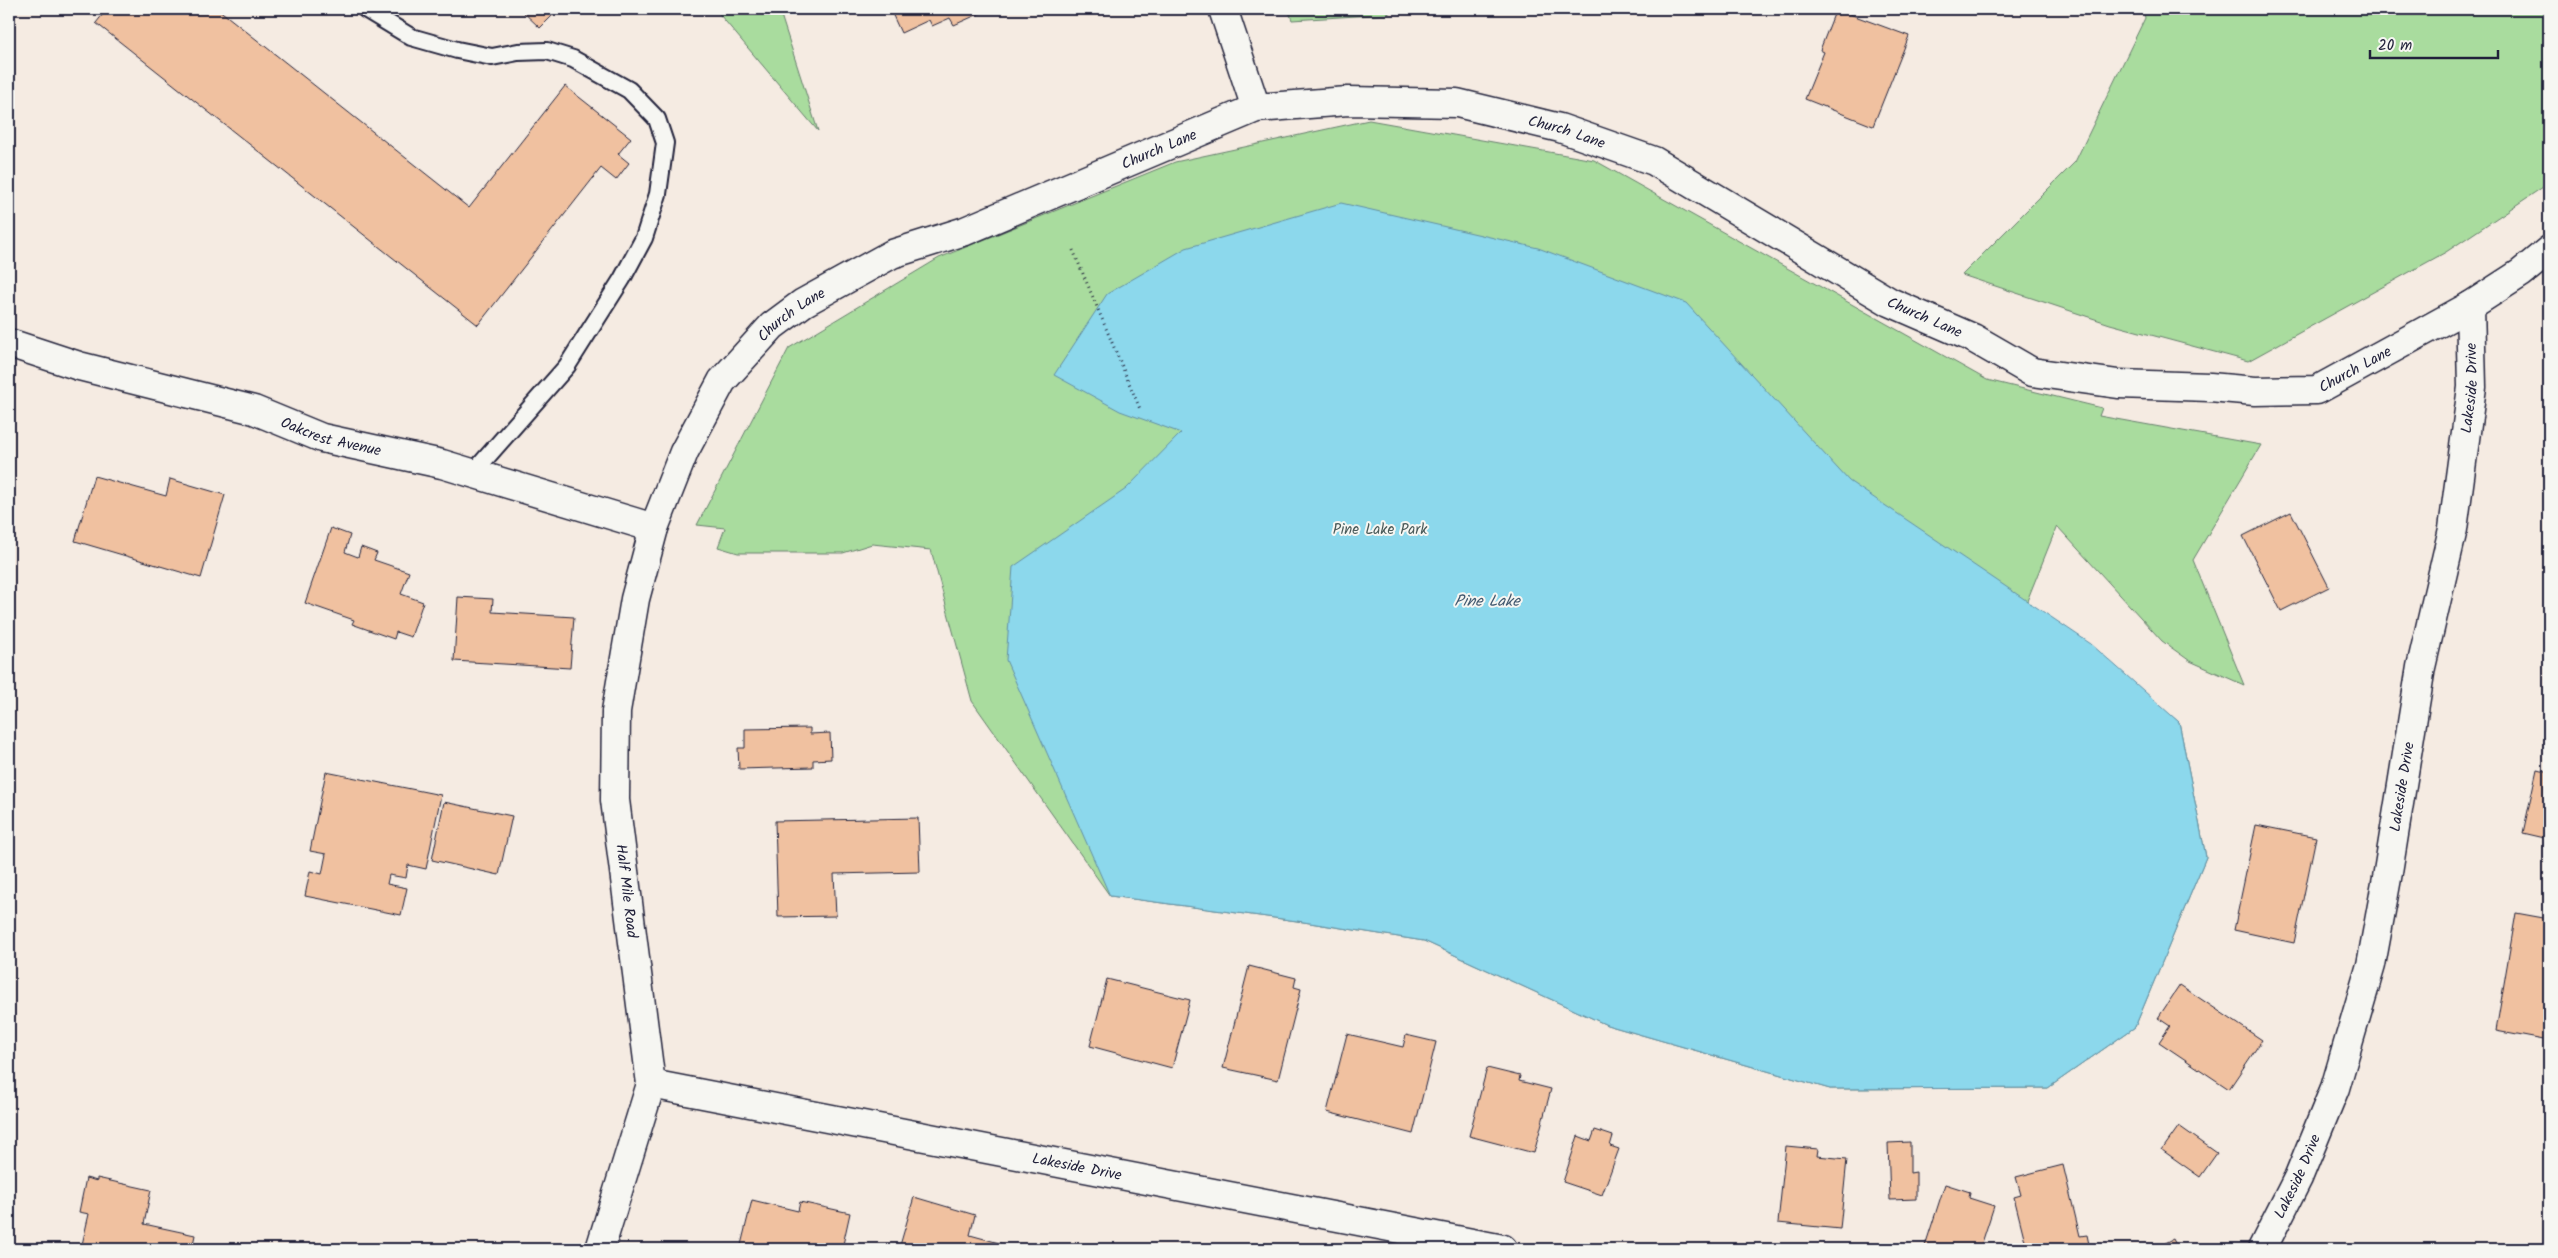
<svg xmlns="http://www.w3.org/2000/svg" width="2558" height="1258" font-family="Kalam,sans-serif">
<style>
.green{fill:#a9dc9e;stroke:#667f6c}
.water{fill:#8cd8ec;stroke:#628fa5}
.building{fill:#f0c1a0;stroke:#22223b}
.lines{fill:none;stroke-linecap:round;stroke-linejoin:round}
.lane-casing{stroke:#22223b;stroke-width:20}
.street-casing{stroke:#22223b;stroke-width:31}
.path{stroke:#22223b;stroke-width:3;stroke-dasharray:1 4;stroke-linecap:butt}
.lane{stroke:#f6f6f2;stroke-width:16}
.street{stroke:#f6f6f2;stroke-width:28}
.labels{text-anchor:middle;stroke-width:4;stroke-linejoin:round;paint-order:stroke}
.street-label{font-size:15px;fill:#22223b;stroke:#f6f6f2}
.park-label{font-size:15px;fill:#4a5a59;stroke:#f6f6f2}
.water-label{font-size:16px;font-style:italic;fill:#425970;stroke:#f6f6f2}
</style>
<rect width="100%" height="100%" fill="#f5ebe2"/>
<filter id="ink" filterUnits="userSpaceOnUse"><feTurbulence type="fractalNoise" baseFrequency=".02" numOctaves="2"/><feDisplacementMap in="SourceGraphic" scale="10" xChannelSelector="R" yChannelSelector="G"/><feConvolveMatrix kernelMatrix="1 2 1 2 8 2 1 2 1" color-interpolation-filters="sRGB"/></filter>
<g filter="url(#ink)">
<!-- green -->
<g class="green">
<path d="M715 9H779L818 131Z"/>
<path d="M1288 9H1388L1389 14 1292 20Z"/>
<path d="M2143 9H2549V183L2446 252 2248 361 2110 324 1962 275 2075 162 2145 18Z"/>
<path d="M1369 120 1594 160 1987 380 2102 408 2099 416 2261 445 2193 560 2244 685 2190 661 2162 641 2057 526 2027 601 2179 722 2206 857 2135 1027 2048 1088 1830 1089 1607 1025 1424 941 1297 921 1110 896 972 701 931 550 872 544 843 553H738L718 547 725 528 697 525 789 348 939 258 1175 162Z"/>
</g>
<!-- water -->
<path class="water" d="M1341 203 1538 248 1686 303 1849 481 2091 644 2179 722 2206 857 2135 1027 2048 1088 1830 1089 1607 1025 1424 941 1297 921 1110 896 1006 660 1013 567 1126 489 1181 433 1120 411 1054 375 1107 294 1186 248Z"/>
<!-- building -->
<g class="building">
<path d="M107 9H218L469 208 565 86 631 138 618 154 629 163 616 180 601 168 478 325 96 23Z"/>
<path d="M520 9H559L540 28Z"/>
<path d="M890 9H990L954 25 950 18 932 26 929 20 901 33Z"/>
<path d="M1836 9 1909 36 1873 126 1805 99 1824 52 1820 50Z"/>
<path d="M94 476 166 496 170 479 225 495 201 578 75 541Z"/>
<path d="M2291 512 2329 587 2281 611 2243 536Z"/>
<path d="M331 528 350 535 345 552 358 557 361 547 377 553 374 560 409 572 401 594 423 602 411 637 396 632 394 639 352 624 354 620 305 603Z"/>
<path d="M458 597 493 599 492 612 574 617 570 668 454 661Z"/>
<path d="M810 728V734L830 733 831 759 813 760V767L739 769 738 748H745V729Z"/>
<path d="M2537 769 2549 772V839L2523 833Z"/>
<path d="M326 772 441 795 426 869 408 865 406 878 389 875 387 884 407 888 401 915 305 896 310 871 322 874 326 854 310 851Z"/>
<path d="M444 802 512 816 499 875 432 860Z"/>
<path d="M918 818 920 872 834 874 836 916 778 917 775 821Z"/>
<path d="M2256 825 2316 837 2294 943 2234 930Z"/>
<path d="M2516 913 2549 919V1041L2496 1031Z"/>
<path d="M1249 966 1296 978 1294 987 1301 989 1278 1080 1223 1068Z"/>
<path d="M1107 979 1190 1000 1172 1068 1090 1046Z"/>
<path d="M2180 985 2262 1040 2229 1089 2159 1042 2170 1026 2158 1018Z"/>
<path d="M1347 1034 1403 1047 1406 1035 1436 1042 1413 1134 1327 1112Z"/>
<path d="M1487 1068 1520 1076 1519 1081 1551 1089 1534 1153 1469 1136Z"/>
<path d="M2179 1126 2217 1153 2200 1177 2162 1150Z"/>
<path d="M1595 1130 1613 1136 1610 1146 1619 1149 1602 1195 1563 1182 1578 1136 1591 1141Z"/>
<path d="M1910 1142V1173L1916 1172V1199L1890 1200 1888 1143Z"/>
<path d="M1786 1146 1818 1149 1817 1156 1847 1159 1840 1229 1778 1223Z"/>
<path d="M2063 1165 2080 1236 2087 1235 2090 1249H2027L2014 1197 2021 1195 2016 1177Z"/>
<path d="M86 1178 97 1181V1178L151 1190 144 1224 195 1235 192 1249H81L89 1214 79 1212Z"/>
<path d="M1945 1184 1970 1192 1969 1198 1994 1206 1980 1249H1934L1925 1246Z"/>
<path d="M914 1197 975 1215 970 1235 1021 1249H899Z"/>
<path d="M752 1200 798 1211 800 1202 850 1213 842 1249H740Z"/>
<path d="M2173 1239 2178 1249H2154Z"/>
</g>
<g class="lines">
<!-- lane casing -->
<g class="lane-casing">
<path id="lane" d="M365 9 411 37 457 50 492 57 518 52 547 51 573 59 629 90 657 119 665 143 658 194 644 238 622 279 567 366 472 474"/>
</g>
<!-- street casing -->
<g class="street-casing">
<g id="street">
<path d="M1223 9 1256 108"/>
<path id="s1" d="M9 343 79 366 254 410 322 438 442 464 654 528"/>
<path id="s2" d="M651 1084 1503 1249"/>
<path id="s3" d="M600 1249 651 1084 615 800 616 711 635 599 654 528 684 452 722 381 772 326 803 303 892 254 965 231 1256 108 1348 101 1457 103 1560 128 1654 161 1890 302 1973 338 2032 372 2118 384 2210 387 2255 391 2317 390 2470 306 2521 273 2549 250"/>
<path id="s4" d="M2262 1249 2298 1178 2335 1088 2371 965 2387 878 2421 667 2453 529 2472 387 2470 306"/>
</g>
</g>
<!-- path -->
<path class="path" d="M1073 250 1140 409"/>
<!-- lane -->
<use href="#lane" class="lane"/>
<!-- street -->
<use href="#street" class="street"/>
</g>
</g>
<g class="labels">
<!-- street labels -->
<g class="street-label">
<text dy="5" stroke="none"><textPath href="#s3" startOffset="1819">Church Lane</textPath></text>
<text dy="5" stroke="none"><textPath href="#s3" startOffset="1399">Church Lane</textPath></text>
<text dy="5" stroke="none"><textPath href="#s3" startOffset="994">Church Lane</textPath></text>
<text dy="5" stroke="none"><textPath href="#s3" startOffset="2224">Church Lane</textPath></text>
<text dy="5" stroke="none"><textPath href="#s3" startOffset="2674">Church Lane</textPath></text>
<text dy="5" stroke="none"><textPath href="#s4" startOffset="891">Lakeside Drive</textPath></text>
<text dy="5" stroke="none"><textPath href="#s1" startOffset="336">Oakcrest Avenue</textPath></text>
<text dy="5" stroke="none"><textPath href="#s4" startOffset="486">Lakeside Drive</textPath></text>
<text transform="translate(627 891) rotate(83)" y="5">Half Mile Road</text>
<text dy="5" stroke="none"><textPath href="#s2" startOffset="434">Lakeside Drive</textPath></text>
<text dy="5" stroke="none"><textPath href="#s4" startOffset="81">Lakeside Drive</textPath></text>
</g>
<!-- park labels -->
<g class="park-label">
<text x="1380" y="534">Pine Lake Park</text>
</g>
<!-- water labels -->
<g class="water-label">
<text x="1487" y="606">Pine Lake</text>
</g>
</g>
<!-- margin -->
<rect width="2558" height="1258" fill="none" stroke="#f6f6f2" stroke-width="30"/>
<rect x="15" y="15" width="2528" height="1228" fill="none" stroke="#22223b" stroke-width="2" filter="url(#ink)"/>
<!-- scale -->
<path d="M2370 50v8h128v-8" fill="none" stroke="#22223b" stroke-width="2.5"/>
<text x="2378" y="50" font-size="15" fill="#22223b" stroke="#f6f6f2" stroke-width="4" paint-order="stroke">20 m</text>
</svg>
